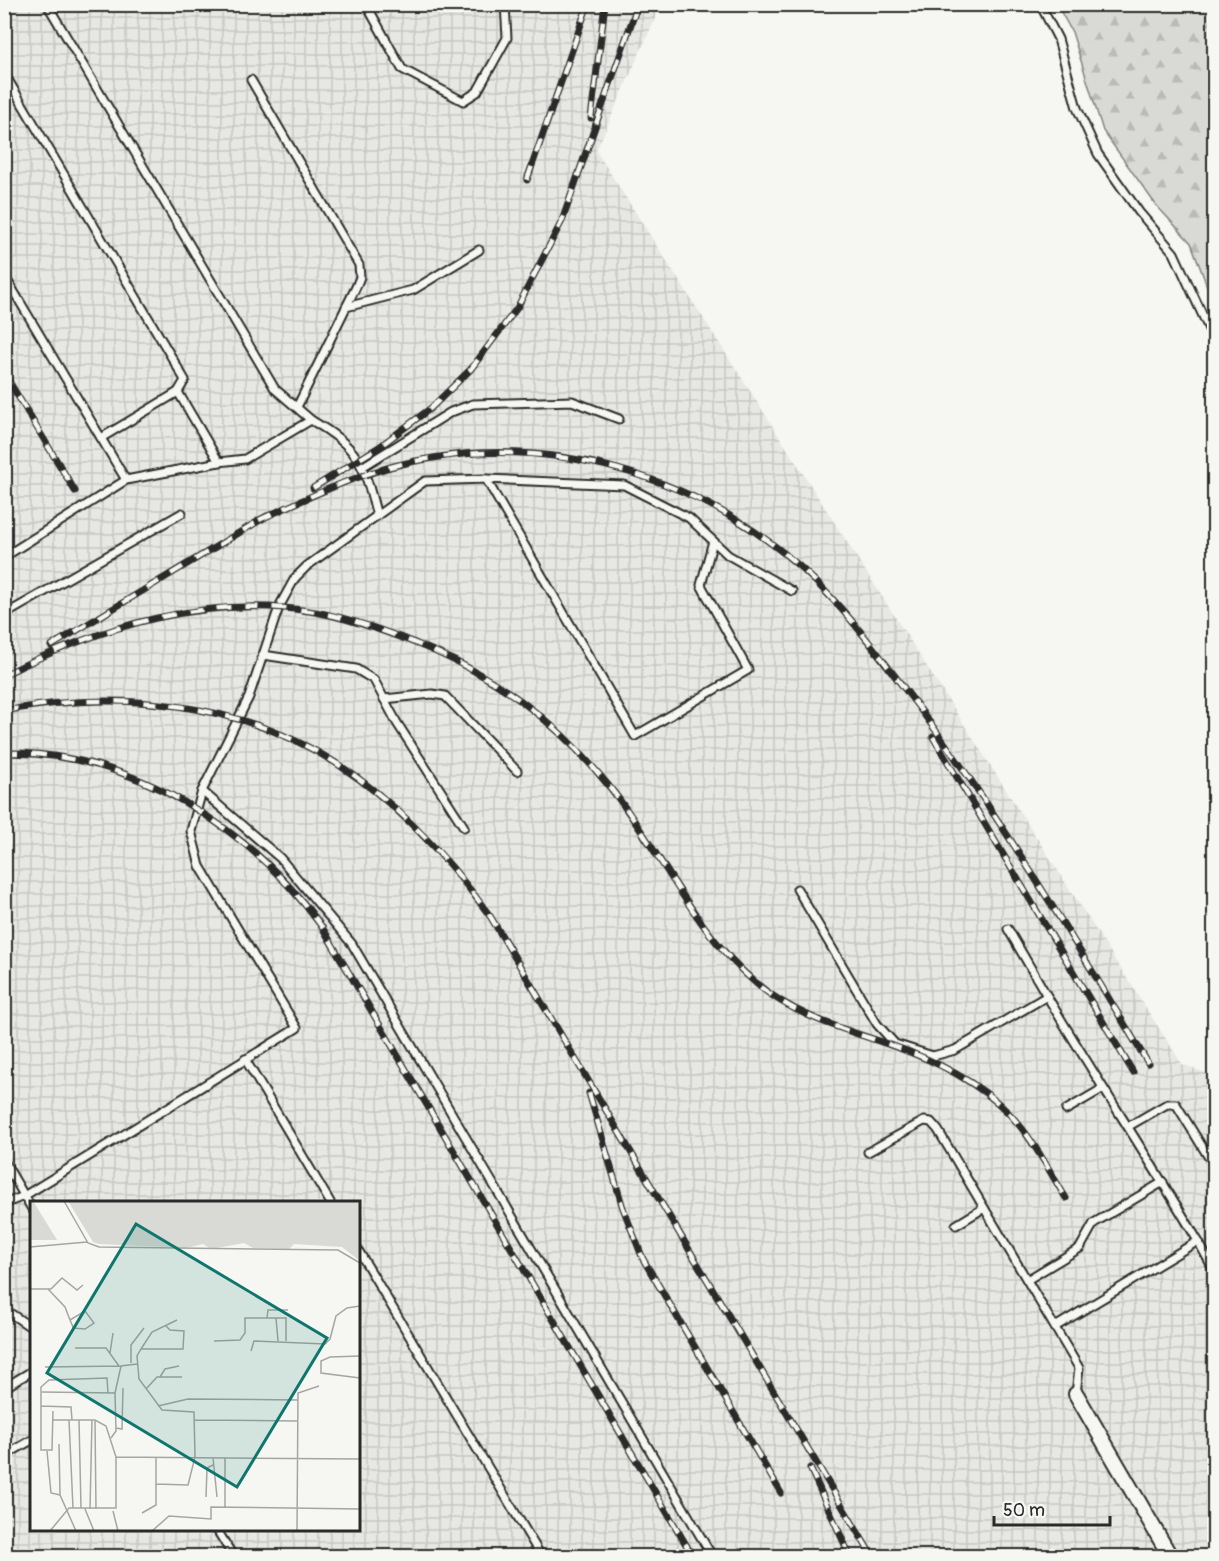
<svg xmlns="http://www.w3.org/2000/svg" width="1219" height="1561" font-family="Pangolin,sans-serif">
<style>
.industrial{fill:url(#industrial-grid);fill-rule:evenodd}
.forest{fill:url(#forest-firs);stroke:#828280;stroke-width:1.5}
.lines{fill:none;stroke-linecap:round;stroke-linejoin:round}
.service-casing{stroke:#2b2b2b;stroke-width:11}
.minor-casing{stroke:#2b2b2b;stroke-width:18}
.service{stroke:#f6f6f2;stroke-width:7}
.minor{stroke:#f6f6f2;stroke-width:14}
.rail-casing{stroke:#2b2b2b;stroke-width:7}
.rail{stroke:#f6f6f2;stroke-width:4.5;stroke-dasharray:14;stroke-linecap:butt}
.inset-road{fill:none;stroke:#a5a5a2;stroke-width:1.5}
.view{fill:#0f766e;fill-opacity:0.15;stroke:#0f766e;stroke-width:3}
.inset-edge{fill:none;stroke:#2b2b2b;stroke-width:3}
</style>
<defs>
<pattern id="industrial-grid" width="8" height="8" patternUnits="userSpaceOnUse" patternTransform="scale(1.5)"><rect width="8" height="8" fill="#e7e7e3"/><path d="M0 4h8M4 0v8" fill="none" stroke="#c6c6c3"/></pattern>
<pattern id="forest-firs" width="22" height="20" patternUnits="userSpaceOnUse" patternTransform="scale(1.5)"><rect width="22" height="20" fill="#d9d9d5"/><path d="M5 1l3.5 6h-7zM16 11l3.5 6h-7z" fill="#babab7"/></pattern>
</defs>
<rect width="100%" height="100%" fill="#f6f6f2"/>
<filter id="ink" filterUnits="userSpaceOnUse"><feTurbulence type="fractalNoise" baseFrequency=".0167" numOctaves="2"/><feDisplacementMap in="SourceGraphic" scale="12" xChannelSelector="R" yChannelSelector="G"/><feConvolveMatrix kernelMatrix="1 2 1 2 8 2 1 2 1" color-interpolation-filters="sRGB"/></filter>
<g filter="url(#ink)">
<!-- industrial -->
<path class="industrial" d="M5 5H661L596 151 1182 1064 1214 1076V1556H5ZM32 1202H358V1530H32Z"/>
<!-- forest -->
<path class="forest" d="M1057 5H1214V305L1191 243 1156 205 1103 131 1072 32Z"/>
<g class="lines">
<!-- service casing -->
<g class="service-casing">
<g id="service">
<path d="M47 4 275 389 311 420"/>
<path d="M366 4 402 69 463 101 477 92 507 38 505 4"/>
<path d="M1040 4 1058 39 1077 108 1098 154 1139 212 1174 253 1214 340"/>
<path d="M4 73 185 380 178 392 101 438"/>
<path d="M251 80 359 265 360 277 356 287 297 407"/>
<path d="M4 275 126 480"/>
<path d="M346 307 413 290 479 250"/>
<path d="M178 392 219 462"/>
<path d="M362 467 451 412 473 404 572 401 619 419"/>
<path d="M486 479 624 485 689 518 728 555 792 591"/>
<path d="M4 557 126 480 219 462 245 459 311 420C360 449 363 462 377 516"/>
<path d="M4 615 182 513"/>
<path d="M263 655 356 669 374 680 397 723 464 827"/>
<path d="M384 699 432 694 445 696 517 771"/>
<path d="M202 791 280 858 352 944 712 1556"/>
<path d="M797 889 877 1024 895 1044 933 1056 955 1050 1047 996C1096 1079 1149 1158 1198 1241L1055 1327"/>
<path d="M1008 929 1047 996"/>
<path d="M245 1059 330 1202"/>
<path d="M1066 1110 1102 1089"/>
<path d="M1129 1126 1167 1104H1176L1214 1166"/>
<path d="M868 1152 924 1121 931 1122 938 1130 1079 1368 1076 1394"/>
<path d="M4 1161 32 1209"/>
<path d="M4 1204 24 1196 297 1028 200 866 191 831 202 791 249 697 279 607 295 578 307 566 425 481 486 479 635 736 748 670 701 585 713 541"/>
<path d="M956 1225 984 1208"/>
<path d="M1198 1241 1214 1270"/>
<path d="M358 1250 541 1556"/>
<path d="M1027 1280 1080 1248 1094 1223 1163 1182"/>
<path d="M4 1309 32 1328"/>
<path d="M4 1388 32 1371"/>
<path d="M4 1456 32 1440"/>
<path d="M217 1530 233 1556"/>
</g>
</g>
<!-- minor casing -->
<g class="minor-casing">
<path id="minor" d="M1076 1394 1170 1556"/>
</g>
<!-- service -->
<use href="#service" class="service"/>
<!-- minor -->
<use href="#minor" class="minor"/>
<!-- rail casing -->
<g class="rail-casing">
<g id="rail">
<path d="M591 118 605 4"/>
<path d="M527 180 588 4"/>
<path d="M4 373 75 491"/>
<path d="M313 488 379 447 431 408 471 369 517 308 562 221 638 4"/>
<path d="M259 520C316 494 370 467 433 458 555 438 689 476 785 554 832 592 868 640 904 688 995 806 1070 935 1148 1063"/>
<path d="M51 646 267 516"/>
<path d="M4 675C98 627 209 593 315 612 349 618 382 630 415 643 493 674 555 719 608 785 661 850 692 929 757 984 802 1022 859 1032 912 1053 951 1068 994 1093 1020 1126 1038 1148 1051 1174 1066 1198"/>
<path d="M4 711C115 689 243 702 339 765 400 805 448 858 490 916L872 1556"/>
<path d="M933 737 1133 1072"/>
<path d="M4 753C131 751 250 827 322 927L688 1548"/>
<path d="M589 1093 623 1208 643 1259 781 1493"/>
<path d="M810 1468 850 1556"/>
</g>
</g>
<!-- rail -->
<use href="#rail" class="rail"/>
</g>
</g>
<!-- overview -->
<g transform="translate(30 1201)">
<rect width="330" height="330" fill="#f6f6f2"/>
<path d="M0 0H3L27 39H0ZM38 0H330V60L312 46 264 43 259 48 223 47 214 42 181 48 173 43 156 47 69 43 63 41Z" fill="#d9d9d5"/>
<path class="inset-road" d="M34 0 58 42 69 46 308 49 330 62M0 46 57 41M0 88H21L32 77 47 89 53 84M18 88 35 106 40 119 43 126V127L55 128 64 122 55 110 40 119M237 117 238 109H258M246 117 248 140M184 140 210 139 215 132V117H256V140M45 147H76L89 165M111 148 122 131 147 119M221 150 224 140 295 143 300 138 306 115 317 107 330 105M80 152 83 132M330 155 300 156 291 160V172L330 177M101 162V144L114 127M15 166 91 165M130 176 135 168 149 165M116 188 127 176H152M12 191 85 192M11 205V249H22L23 210M128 205 158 198 268 199M39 219 43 307M42 219 41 206 11 205V186L19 179 77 177 78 192M49 219 51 307M164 219 267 220M65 220 66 308M86 227 92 228 93 187M81 237 86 230 85 192 91 165 107 163M29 243 30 294M17 250 21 292 30 294 46 330M86 256 330 258M183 257 187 296M126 283 158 284 165 256 164 211 132 209 109 178 107 155 111 148H153L154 130 140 129 135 124M176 296 177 267 183 264M195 306V257M55 308 64 330M60 308 62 219M83 310 88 330M112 312 126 304V256M20 330 39 307H86V256L76 225 65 219H23M122 330 139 315 181 318V306L330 308M267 330 268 192 289 185"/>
<path class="view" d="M106 23 297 137 207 286 17 172Z"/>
<rect width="330" height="330" class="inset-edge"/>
</g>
<!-- margin -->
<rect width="1219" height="1561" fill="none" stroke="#f6f6f2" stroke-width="24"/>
<rect x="12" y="12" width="1195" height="1537" fill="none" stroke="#2b2b2b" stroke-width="2" filter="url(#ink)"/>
<!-- scale -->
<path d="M994 1516v9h116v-9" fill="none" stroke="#2b2b2b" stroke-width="3"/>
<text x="1003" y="1516" font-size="18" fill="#2b2b2b" stroke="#f6f6f2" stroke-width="4.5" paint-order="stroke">50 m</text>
</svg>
